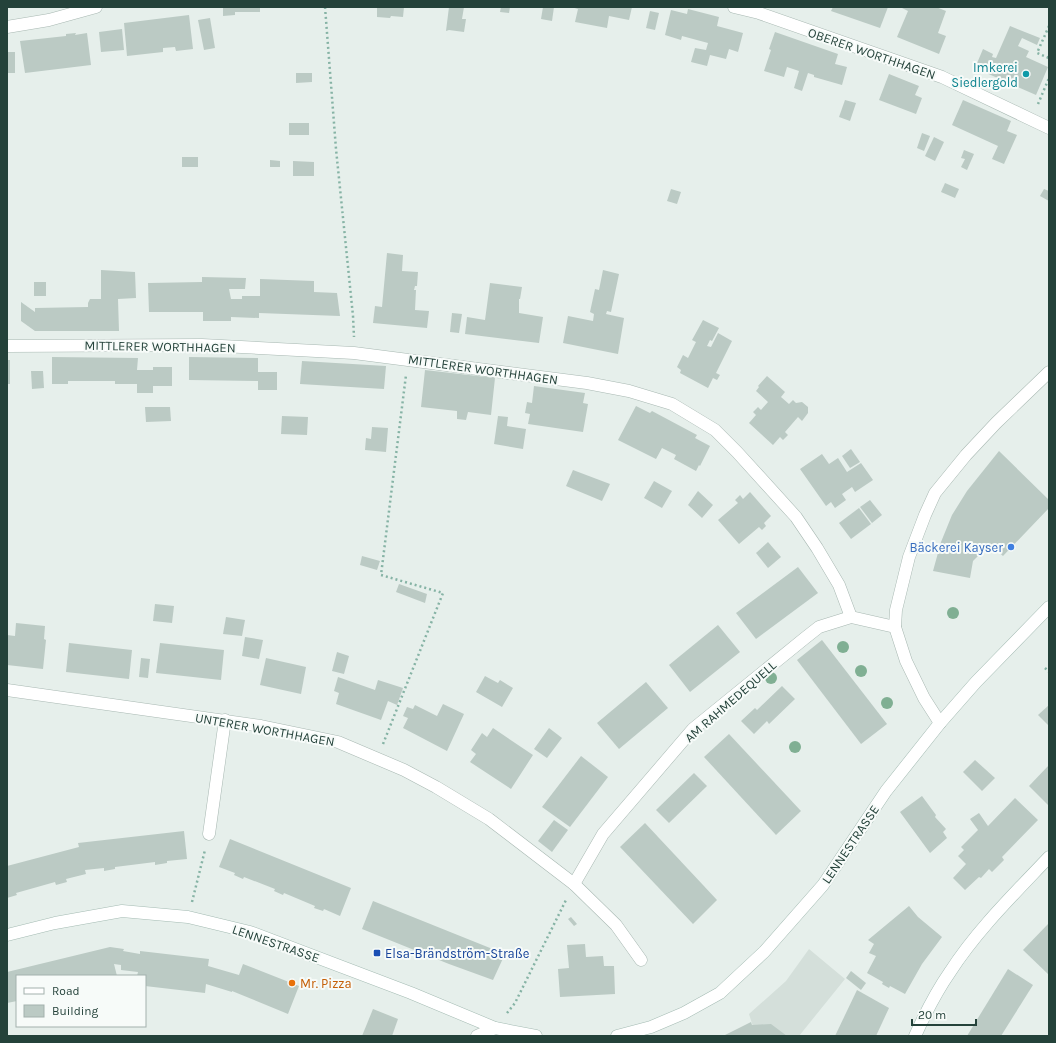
<svg xmlns="http://www.w3.org/2000/svg" width="1056" height="1043" font-family="Karla,sans-serif">
<style>
.built{fill:#d4dfda}
.building{fill:#bbcac4}
.lines{fill:none;stroke-linecap:round;stroke-linejoin:round}
.street-casing{stroke:#a8b8b2;stroke-width:13}
.secondary-casing{stroke:#a4bbb3;stroke-width:13}
.path{stroke:#86b3a5;stroke-width:2.5;stroke-dasharray:2 3;stroke-linecap:butt}
.street{stroke:#fff;stroke-width:12}
.secondary{stroke:#fff;stroke-width:12}
.tree{fill:#80af93}
.culture-dot{fill:#0f9aa8;stroke:#f7fbf9;stroke-width:1.5}
.shop-dot{fill:#3f7fe0;stroke:#f7fbf9;stroke-width:1.5}
.transit-dot{fill:#1a4fb4;stroke:#f7fbf9;stroke-width:1.5}
.food-dot{fill:#e8710a;stroke:#f7fbf9;stroke-width:1.5}
.labels{text-anchor:middle;stroke-width:4;stroke-linejoin:round;paint-order:stroke}
.street-label{font-size:13px;fill:#24423a;stroke:#f7fbf9}
.culture-label{font-size:13px;fill:#0d838f;stroke:#f7fbf9;text-anchor:end}
.shop-label{font-size:13px;fill:#366cbe;stroke:#f7fbf9;text-anchor:end}
.transit-label{font-size:13px;fill:#164399;stroke:#f7fbf9;text-anchor:start}
.food-label{font-size:13px;fill:#c56008;stroke:#f7fbf9;text-anchor:start}
</style>
<rect width="100%" height="100%" fill="#e6efeb"/>
<!-- built -->
<path class="built" d="M809 949 845 979 799 1036H756L749 1014 786 981Z"/>
<!-- building -->
<g class="building">
<path d="M223 7H260V12H235V15L223 16Z"/>
<path d="M377 7H404L403 17 391 16 390 18 377 17Z"/>
<path d="M449 7H464L462 19H466L464 32 449 30 446 31Z"/>
<path d="M501 7H510L509 13 500 12Z"/>
<path d="M543 7H554L552 21 541 19Z"/>
<path d="M571 7H632L629 20 609 16 607 28 575 22 578 9Z"/>
<path d="M833 7H888L880 28 831 11Z"/>
<path d="M900 7H936L946 11 938 33 946 36 939 54 897 37 908 11Z"/>
<path d="M688 9 719 17 717 26 743 33 738 52 729 49 726 59 710 55 707 66 691 62 695 48 706 50 708 43 682 36 681 40 665 35 671 10 687 14Z"/>
<path d="M650 11 659 13 655 30 646 28Z"/>
<path d="M189 15 193 49 176 51 175 47 163 48V52L127 56 124 23Z"/>
<path d="M210 18 215 48 204 50 198 20Z"/>
<path d="M1010 26 1040 38 1037 45 1022 38 1018 46 1029 51 1026 57 1048 67 1036 95 975 68 983 49 993 54 992 57 996 58Z"/>
<path d="M122 29 124 50 101 52 99 32Z"/>
<path d="M775 32 838 54 835 64 847 67 842 85 814 77V75L808 73 802 91 794 88 799 71 787 67 784 77 764 71 771 50 769 49Z"/>
<path d="M76 33 75 35 87 33 91 65 25 73 20 41 66 36V34Z"/>
<rect x="7" y="52" width="8" height="21"/>
<path d="M296 73H312V82L296 83Z"/>
<path d="M889 74 919 86 915 95 922 98 916 114 879 100Z"/>
<path d="M845 100 856 103 850 121 839 117Z"/>
<path d="M963 100 1011 121 1007 131 1017 135 1004 164 992 159 998 146 952 125Z"/>
<rect x="289" y="123" width="20" height="12"/>
<path d="M922 133 930 136 924 151 917 148Z"/>
<path d="M934 137 944 142 935 161 925 156Z"/>
<path d="M964 150 974 154 967 170 961 167 965 159 961 158Z"/>
<rect x="182" y="157" width="16" height="10"/>
<path d="M270 160 280 161V167H270Z"/>
<path d="M293 161 314 162V176H293Z"/>
<path d="M945 183 959 189 955 198 941 192Z"/>
<path d="M671 189 681 192 677 204 667 201Z"/>
<path d="M1044 189 1049 191V201L1040 196Z"/>
<path d="M387 253 403 255 402 271 418 272 417 286H415L414 290H416L415 310 429 311 427 328 373 323 375 306 382 307Z"/>
<path d="M101 270 135 272 136 298 118 299 119 331H35L21 321V302L35 312V308L88 307V303L90 299H101Z"/>
<path d="M603 270 619 274 611 312 607 311 606 314 624 318 618 354 563 343 568 316 593 321 594 314 590 312 595 289 599 290Z"/>
<path d="M202 277 246 278 245 289H229L231 299H242V296H260V279L314 281V292L337 293 340 316 259 313V318L231 317V321H203V312H149L148 283 202 282Z"/>
<rect x="34" y="282" width="12" height="14"/>
<path d="M490 283 522 287 520 299H519V313L543 317 539 343 465 334 467 317 485 320Z"/>
<path d="M452 313 462 314 459 333 450 332Z"/>
<path d="M703 320 719 328 712 341 710 340 707 346 711 347 718 333 732 341 716 373 720 375 717 380 713 378 708 388 680 373 681 370 677 367 683 355 688 358 696 342 692 340Z"/>
<path d="M52 357 138 358 137 370H153V367H172V386H153V393H137V384H115V381H68V384H52Z"/>
<path d="M189 357 258 358V372H277V390H258V381L189 380Z"/>
<rect x="7" y="360" width="3" height="24"/>
<path d="M302 361 386 366 384 389 300 384Z"/>
<path d="M425 370 495 378 491 415 468 412 466 420 457 419V411L421 407Z"/>
<path d="M31 371H43L44 388 32 389Z"/>
<path d="M767 376 785 392 781 397 789 404 793 400 796 403 802 402 808 407V413L802 421 798 417 785 432 788 435 783 440 780 437 773 445 749 423 756 415 753 412 758 407 761 410 768 402 756 391 759 387 758 386Z"/>
<path d="M534 386 585 393 583 403 588 404 583 432 528 424 530 414 525 413 527 402 532 403Z"/>
<path d="M636 406 650 413 652 411 697 435 695 438 710 446 700 466 699 465 696 471 674 459 676 455 662 448 656 459 618 440Z"/>
<path d="M145 407H170L171 421 146 422Z"/>
<path d="M282 416 308 417 307 435 281 434Z"/>
<path d="M498 416 508 417 507 426 526 429 523 449 494 444Z"/>
<path d="M372 427 388 428 386 452 365 450 366 438 371 439Z"/>
<path d="M851 449 860 462 850 468 842 456Z"/>
<path d="M999 451 1049 500V508L1003 556 990 544 973 561 970 578 933 571 941 542 952 515 967 491Z"/>
<path d="M822 454 829 464 838 458 847 472 861 463 873 480 855 492 852 487 842 494 846 500 835 508 831 502 826 506 800 469Z"/>
<path d="M573 470 610 484 602 501 566 486Z"/>
<path d="M654 481 672 491 662 508 644 498Z"/>
<path d="M698 491 713 505 702 518 688 505Z"/>
<path d="M750 492 771 516 764 523 766 526 762 530 759 527 739 544 718 520 738 503 735 500 740 495 743 499Z"/>
<path d="M870 500 882 515 872 523 860 507Z"/>
<path d="M859 508 871 524 851 539 839 523Z"/>
<path d="M768 542 781 557 768 568 756 553Z"/>
<path d="M362 556 380 561 377 570 360 565Z"/>
<path d="M798 567 818 593 756 639 736 613Z"/>
<path d="M399 584 427 594 425 603 396 592Z"/>
<path d="M155 604 174 606 172 623 153 621Z"/>
<path d="M226 617 245 620 242 636 223 634Z"/>
<path d="M16 623 45 626 44 639 46 640 43 669 7 665V635L15 636Z"/>
<path d="M718 625 740 652 690 692 669 665Z"/>
<path d="M245 637 263 640 259 659 242 656Z"/>
<path d="M822 640 887 724 861 744 797 660Z"/>
<path d="M69 643 132 650 129 679 66 672Z"/>
<path d="M160 643 224 650 221 680 156 673Z"/>
<path d="M337 652 349 656 344 674 332 671Z"/>
<path d="M141 658 150 659 148 678 139 677Z"/>
<path d="M266 658 306 667 301 694 260 685Z"/>
<path d="M485 676 498 683 500 680 513 688 502 707 476 692Z"/>
<path d="M338 677 375 690 378 680 403 688 397 705 388 701 381 720 336 704 339 693 334 691Z"/>
<path d="M646 682 668 708 619 749 597 723Z"/>
<path d="M782 686 795 699 769 724 767 721 754 734 741 721 755 708 757 710Z"/>
<path d="M443 704 464 714 447 751 403 728 408 718 403 716 407 707 413 709 415 705 437 716Z"/>
<path d="M1049 705V726L1038 715Z"/>
<path d="M493 728 533 755 511 789 470 762 476 754 471 750 482 733 487 737Z"/>
<path d="M549 728 562 738 547 758 534 749Z"/>
<path d="M729 734 801 811 776 835 704 757Z"/>
<path d="M581 756 608 777 570 827 542 807Z"/>
<path d="M975 760 995 778 982 791 963 772Z"/>
<path d="M1049 765V806L1029 786Z"/>
<path d="M694 773 707 786 669 823 656 810Z"/>
<path d="M922 796 936 815 935 817 946 829 943 832 947 838 930 853 900 812Z"/>
<path d="M1015 798 1038 820 1002 857 1004 860 992 872 989 869 981 878 979 877 965 890 953 878 966 864 958 856 964 850 961 847 978 830 970 819 979 813 988 826Z"/>
<path d="M554 820 568 830 552 852 538 841Z"/>
<path d="M645 823 717 900 693 924 620 847Z"/>
<path d="M184 831 187 859 167 861V863L155 865V862L115 867V869L104 871V868L85 870 86 874 66 879 67 882 56 885 55 882 16 893 17 895 7 898V866L79 847 78 843Z"/>
<path d="M230 839 351 888 340 916 324 909 323 911 314 908 315 906 284 893 283 895 274 891 275 889 244 877 243 879 234 875 235 873 219 867Z"/>
<path d="M373 901 505 954 493 980 449 964 362 929Z"/>
<path d="M909 906 918 917 942 937 922 964 905 994 890 986 889 988 882 984 883 982 867 973 876 956 869 953 874 944 868 940Z"/>
<path d="M571 917 577 924 574 926 568 919Z"/>
<path d="M1049 923V975L1023 950Z"/>
<path d="M585 944 586 957 603 956 604 966H614L615 994 560 997 558 969 569 968 567 945Z"/>
<path d="M110 947 124 949 123 951 140 954V951L209 959 208 966 239 975 243 964 299 986 288 1014 232 991V992L206 984 205 993 145 986V976H137L138 972 121 970V965L114 964 117 976H17V1001L7 1003V972Z"/>
<path d="M1008 969 1033 985 1001 1036H967Z"/>
<path d="M851 971 866 983 861 990 846 978Z"/>
<path d="M857 990 889 1008 876 1036H835Z"/>
<path d="M373 1009 398 1019 392 1036H362Z"/>
<path d="M751 1022 752 1025 771 1024 787 1036H723Z"/>
</g>
<g class="lines">
<!-- street casing -->
<g class="street-casing">
<g id="street">
<path d="M734 7 759 13 942 77 1049 128"/>
<path d="M7 27 49 20 96 7"/>
<path d="M7 346 202 345 354 353 587 383 629 391 672 404 715 430 737 452 796 517 817 548 839 585 851 617"/>
<path d="M7 690 261 726 338 742 404 770 436 787 489 819 574 884 616 925 641 960"/>
<path d="M940 723 924 698 906 661 895 627 896 610 909 557 925 515 935 493 966 455 996 423 1049 372"/>
<path d="M209 834 225 720"/>
<path d="M574 884 603 834 693 729 805 638 819 627 851 617 895 627"/>
<path d="M477 1036 495 1028"/>
</g>
</g>
<!-- secondary casing -->
<g class="secondary-casing">
<g id="secondary">
<path d="M7 935 55 923 122 911 188 917 250 932 411 993 495 1028 536 1036"/>
<path d="M617 1036 651 1027 684 1013 720 993 764 952 823 885 886 791 940 723 976 682 1049 607"/>
<path d="M915 1036C925 1014 936 992 950 972 977 930 1015 893 1049 857"/>
</g>
</g>
<!-- path -->
<g class="path">
<path d="M325 7 336 149 353 316 354 337"/>
<path d="M1049 26 1037 53 1049 58"/>
<path d="M1038 104 1049 78"/>
<path d="M1045 668 1049 672"/>
<path d="M383 744 443 593 381 575 406 375"/>
<path d="M192 902 205 850"/>
<path d="M507 1013 515 1003 566 900"/>
</g>
<!-- street -->
<use href="#street" class="street"/>
<!-- secondary -->
<use href="#secondary" class="secondary"/>
</g>
<!-- trees -->
<g class="tree">
<circle cx="953" cy="613" r="6"/>
<circle cx="843" cy="647" r="6"/>
<circle cx="861" cy="671" r="6"/>
<circle cx="771" cy="678" r="6"/>
<circle cx="887" cy="703" r="6"/>
<circle cx="795" cy="747" r="6"/>
</g>
<!-- markers -->
<circle class="culture-dot" cx="1026" cy="74" r="4"/>
<circle class="shop-dot" cx="1011" cy="547" r="4"/>
<rect class="transit-dot" x="373" y="949" width="8" height="8" rx="2"/>
<circle class="food-dot" cx="292" cy="983" r="4"/>
<g class="labels">
<!-- street labels -->
<g class="street-label">
<text transform="translate(872 53) rotate(19)" y="5">OBERER WORTHHAGEN</text>
<text transform="translate(160 346) rotate(1)" y="5">MITTLERER WORTHHAGEN</text>
<text transform="translate(483 369) rotate(8)" y="5">MITTLERER WORTHHAGEN</text>
<text transform="translate(730 701) rotate(-41)" y="5">AM RAHMEDEQUELL</text>
<text transform="translate(265 729) rotate(10)" y="5">UNTERER WORTHHAGEN</text>
<text transform="translate(850 844) rotate(-56)" y="5">LENNESTRASSE</text>
<text transform="translate(276 943) rotate(19)" y="5">LENNESTRASSE</text>
</g>
<!-- culture labels -->
<g class="culture-label">
<text x="1018" y="72">Imkerei<tspan x="1018" dy="15">Siedlergold</tspan></text>
</g>
<!-- shop labels -->
<g class="shop-label">
<text x="1003" y="552">Bäckerei Kayser</text>
</g>
<!-- transit labels -->
<g class="transit-label">
<text x="385" y="958">Elsa-Brändström-Straße</text>
</g>
<!-- food labels -->
<g class="food-label">
<text x="300" y="988">Mr. Pizza</text>
</g>
</g>
<!-- border -->
<rect width="1056" height="1043" fill="none" stroke="#24423a" stroke-width="16"/>
<!-- legend -->
<rect x="16" y="975" width="130" height="52" fill="#f7fbf9" stroke="#a3b1ad"/>
<rect x="24" y="988" width="20" height="6" fill="#ffffff" stroke="#a3b1ad"/>
<text x="52" y="995" font-size="12" fill="#24423a">Road</text>
<rect x="24" y="1005" width="20" height="12" fill="#bbcac4" stroke="#a3b1ad"/>
<text x="52" y="1015" font-size="12" fill="#24423a">Building</text>
<!-- scale -->
<path d="M912 1019v6h64v-6" fill="none" stroke="#24423a" stroke-width="2"/>
<text x="918" y="1019" font-size="12" fill="#24423a" stroke="#f7fbf9" stroke-width="3" paint-order="stroke">20 m</text>
</svg>
